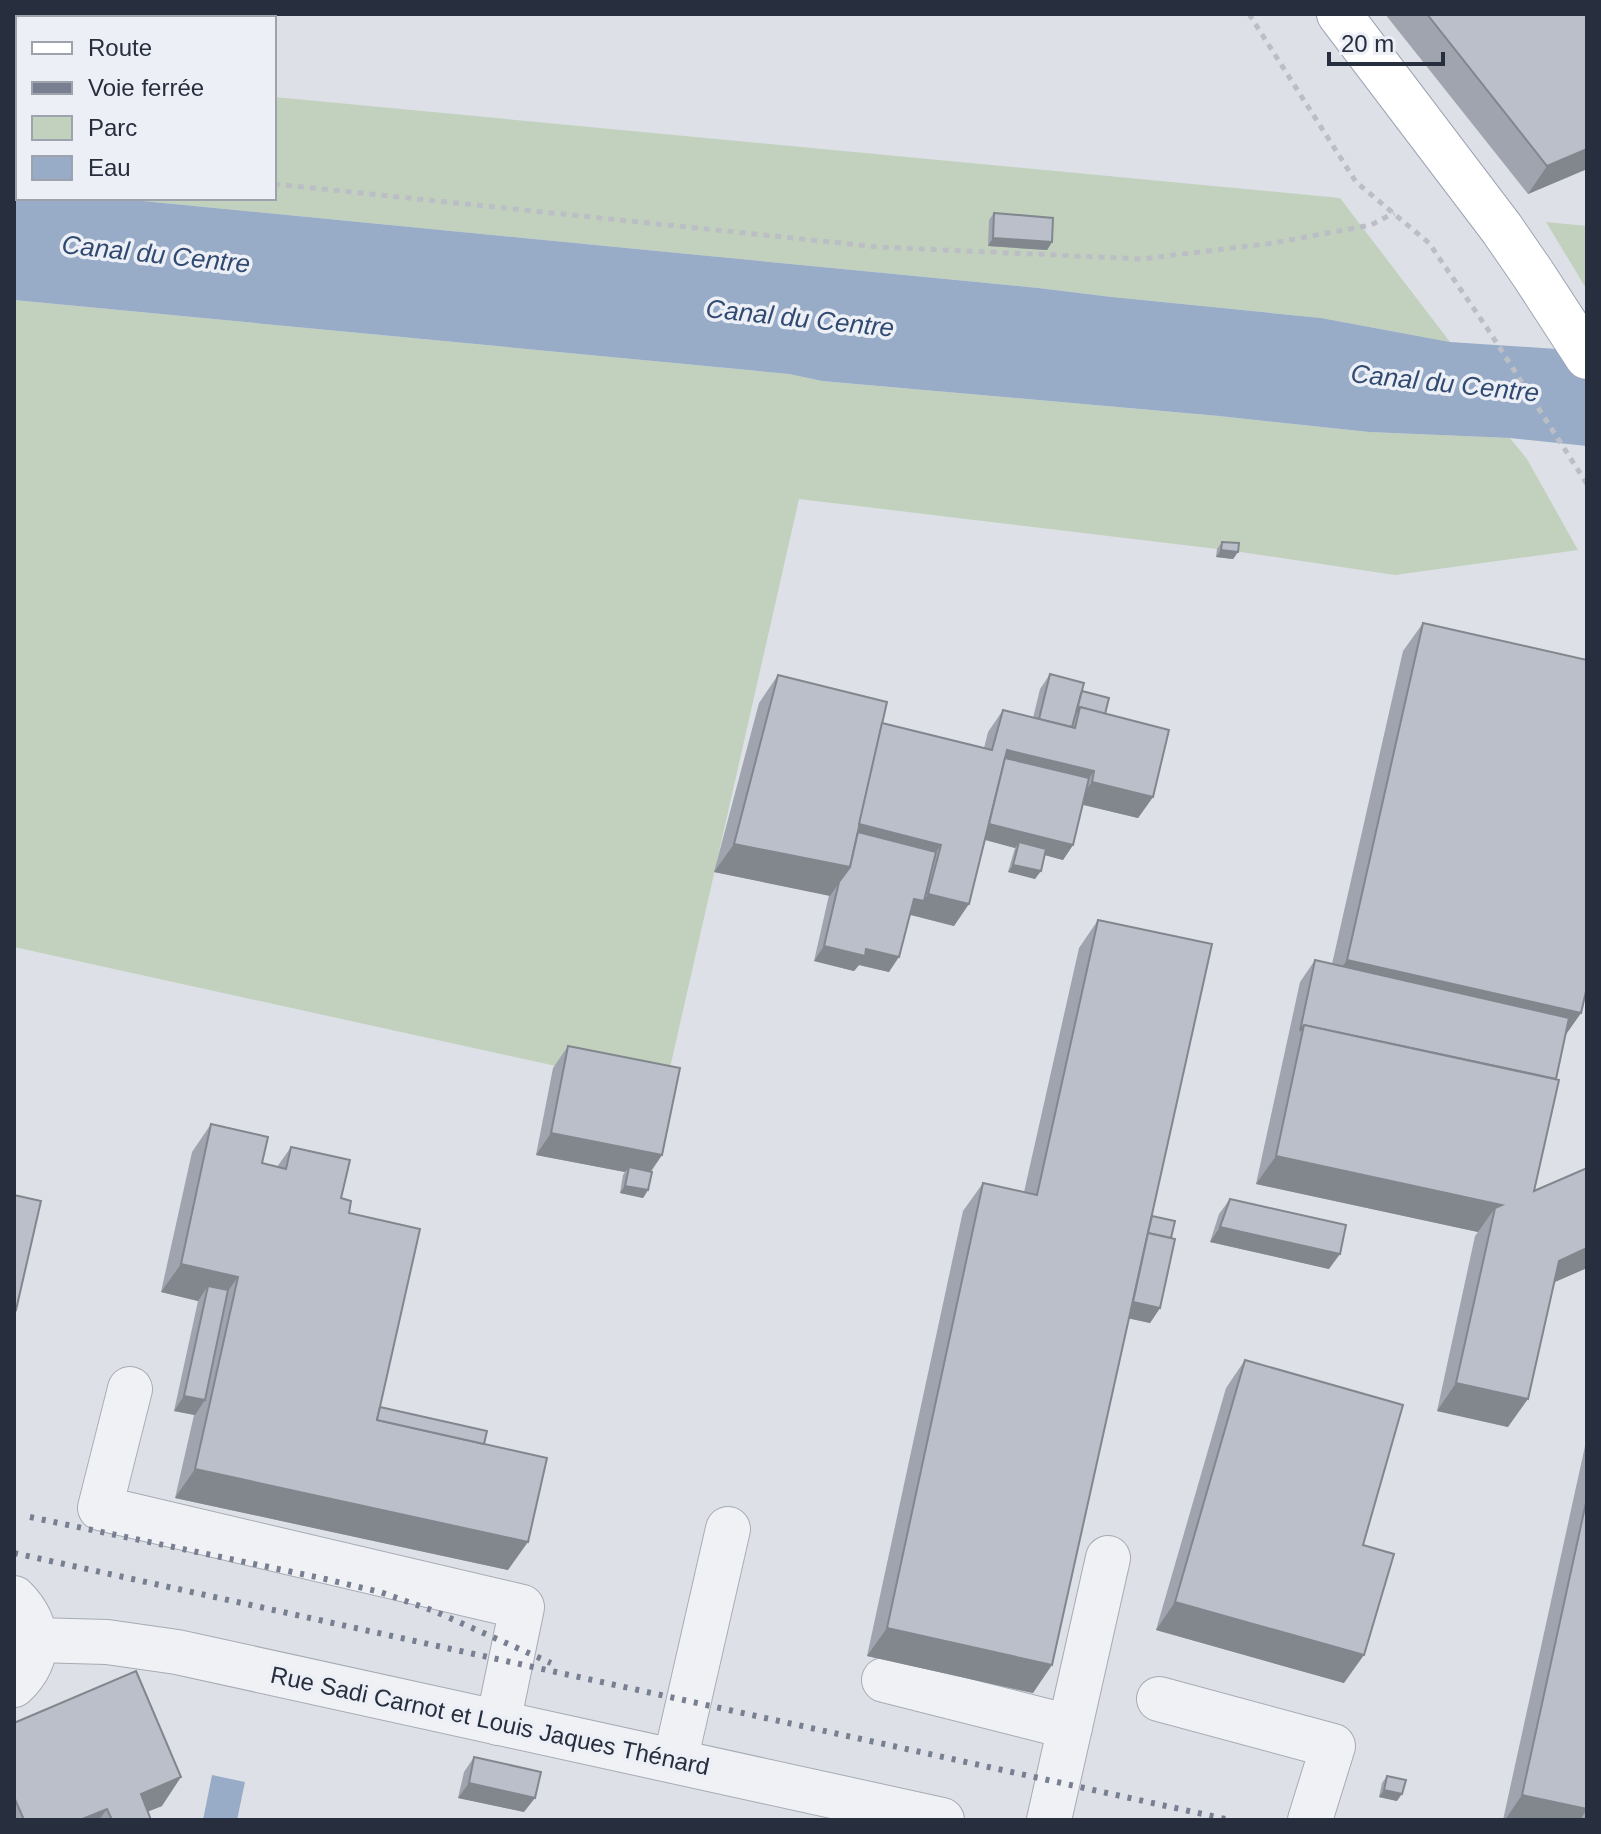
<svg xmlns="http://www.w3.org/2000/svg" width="1601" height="1834" font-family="Arial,sans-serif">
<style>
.green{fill:#c2d1be}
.water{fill:#98acc8}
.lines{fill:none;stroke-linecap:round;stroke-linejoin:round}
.minor-casing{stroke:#a6abb4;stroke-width:46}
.major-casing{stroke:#9da4b3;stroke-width:46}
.path{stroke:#bcbec5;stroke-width:5;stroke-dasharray:6 6;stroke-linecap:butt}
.minor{stroke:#f0f1f5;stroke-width:44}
.major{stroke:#fff;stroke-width:44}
.rail{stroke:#777f91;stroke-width:6;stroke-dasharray:4 8;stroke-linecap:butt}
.wall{fill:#a0a4ae}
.shaded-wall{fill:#82868d}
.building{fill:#babfca;stroke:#82868d;stroke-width:2}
.labels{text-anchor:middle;stroke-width:7;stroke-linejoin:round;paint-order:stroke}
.street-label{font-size:24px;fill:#272e3e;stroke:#eceff5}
.water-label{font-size:26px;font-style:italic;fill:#314a71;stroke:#eceff5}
</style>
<rect width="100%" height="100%" fill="#dde1e7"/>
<!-- green -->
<g class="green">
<rect x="14" y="72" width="4" height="117"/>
<path d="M274 97 1340 198 1450 342 1321 318 1112 297 1038 288 112 198H274Z"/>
<path d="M1546 222 1587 226V290Z"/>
<path d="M14 300 789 374 822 381 1219 416 1369 432 1510 438 1527 459 1578 550 1395 575 1234 551 799 499 665 1090 14 947Z"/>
</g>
<!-- water -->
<g class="water">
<path d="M14 189H18V198H112L1038 288 1112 297 1321 318 1450 342 1587 351V446L1510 438 1369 432 1219 416 822 381 789 374 14 300Z"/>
<path d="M212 1775 245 1782 237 1820H203Z"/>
</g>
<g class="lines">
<!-- minor casing -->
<g class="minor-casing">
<g id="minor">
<path d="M220 18 221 14"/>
<path d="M14 30 18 31"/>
<path d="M130 1389 100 1508 522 1607 498 1723"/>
<path d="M14 1598C41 1625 42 1658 14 1685"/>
<path d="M35 1640 107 1642 177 1652 942 1820"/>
<path d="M884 1680 1070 1727"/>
<path d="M1159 1699 1333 1746 1310 1820"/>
<path d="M675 1761 728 1529"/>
<path d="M1049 1820 1108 1558"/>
</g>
</g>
<!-- major casing -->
<g class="major-casing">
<path id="major" d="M1339 14 1502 229 1533 274 1587 357"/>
</g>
<!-- path -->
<g class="path">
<path d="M1249 14 1356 182 1429 243 1487 328 1587 484"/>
<path d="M14 156 18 157"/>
<path d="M274 184 879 247 1142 259 1273 243 1371 225 1394 213"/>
</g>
<!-- minor -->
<use href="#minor" class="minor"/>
<!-- major -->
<use href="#major" class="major"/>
<!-- rail -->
<g class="rail">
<path d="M30 1517 321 1578 380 1592 434 1611 551 1663"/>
<path d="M14 1553 1230 1820"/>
</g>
</g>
<!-- wall -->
<g class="wall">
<path d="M1385 14H1587V169L1528 194Z"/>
<path d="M994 213 1052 242 1047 250 988 246 989 220Z"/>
<path d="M1222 542 1238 552 1233 559 1216 557 1217 549Z"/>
<path d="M1423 623 1581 1013 1565 1036 1534 1191 1587 1168V1268L1554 1282 1508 1427 1437 1411 1475 1236 1478 1232 1256 1184 1300 982 1315 960 1332 964 1403 651Z"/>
<path d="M1050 674 1082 691 1105 714 1153 797 1138 818 1083 805 1073 845 1063 860 1045 855 1035 879 1008 872 1015 848 985 840 954 926 910 915 889 972 859 965 854 971 814 961 829 895 714 872 759 703 778 675 882 723 984 748 988 732 1003 710 1033 718 1040 689Z"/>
<path d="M1098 920 1152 1216 1171 1238 1160 1308 1150 1323 1129 1318 1033 1693 867 1656 963 1211 983 1183 1024 1192 1079 948Z"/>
<path d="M568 1046 662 1155 651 1172 648 1190 643 1198 620 1193 623 1175 625 1172 536 1155 553 1068Z"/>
<path d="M211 1124 262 1163 277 1167 291 1147 341 1198 349 1213 380 1407 484 1444 508 1570 175 1498 194 1415 174 1411 198 1301 161 1292 192 1152Z"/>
<path d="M1230 1199 1329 1269 1210 1242 1219 1214Z"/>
<path d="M1245 1360 1344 1683 1156 1630 1226 1388Z"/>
<path d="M1587 1437V1820H1503Z"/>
<path d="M14 1723 162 1806 148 1811 151 1820H14Z"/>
<path d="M474 1757 524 1812 458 1798 464 1772Z"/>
<path d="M1387 1776 1397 1801 1379 1797 1382 1783Z"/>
</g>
<!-- shaded-wall -->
<g class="shaded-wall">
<path d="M1587 149V169L1528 194 1547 166Z"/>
<path d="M993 238 1052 242 1047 250 988 246Z"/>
<path d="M1221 550 1238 552 1233 559 1216 557Z"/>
<path d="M1007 750 1094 771 1079 793 998 773Z"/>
<path d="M1092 782 1153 797 1138 818 1076 803Z"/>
<path d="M986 823 1073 845 1063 860 1018 848 1019 842 1015 848 975 837Z"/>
<path d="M856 824 941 845 926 866 848 847Z"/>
<path d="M734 844 850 867 830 896 714 872Z"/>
<path d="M1013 865 1041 871 1035 879 1008 872Z"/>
<path d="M928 894 969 904 954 926 904 913 914 899 924 901Z"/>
<path d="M824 946 866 949 899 957 889 972 859 965 854 971 814 961Z"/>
<path d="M1347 960 1581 1013 1561 1041 1327 988Z"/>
<path d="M551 1133 662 1155 647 1176 629 1167 625 1172 536 1155Z"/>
<path d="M1276 1156 1502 1205 1495 1208 1478 1232 1256 1184Z"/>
<path d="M625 1186 648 1190 643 1198 620 1193Z"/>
<path d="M1220 1227 1340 1254 1329 1269 1210 1242Z"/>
<path d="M1587 1248V1268L1539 1289 1559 1261Z"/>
<path d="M181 1264 238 1277 218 1305 208 1286 198 1301 161 1292Z"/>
<path d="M1127 1301 1160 1308 1150 1323 1117 1316Z"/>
<path d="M1456 1383 1528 1399 1508 1427 1437 1411Z"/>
<path d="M184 1396 205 1400 195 1415 174 1411Z"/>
<path d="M195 1469 528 1542 508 1570 175 1498Z"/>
<path d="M1175 1602 1364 1655 1344 1683 1156 1630Z"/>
<path d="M887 1628 1052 1665 1033 1693 867 1656Z"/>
<path d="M181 1777 162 1806 127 1820 141 1794Z"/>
<path d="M469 1783 535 1798 524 1812 458 1798Z"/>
<path d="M1384 1790 1402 1794 1397 1801 1379 1797Z"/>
<path d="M1522 1795 1587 1809 1580 1820H1505Z"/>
<path d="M107 1809 99 1820H80Z"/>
</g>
<!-- building -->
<g class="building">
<path d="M1427 14H1587V149L1547 166Z"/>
<path d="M994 213 1053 218 1052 242 993 238Z"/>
<path d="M1222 542 1239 543 1238 552 1221 550Z"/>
<path d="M1423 623 1587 660V987L1581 1013 1347 960Z"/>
<path d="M1050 674 1084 683 1072 727 1039 719Z"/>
<path d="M778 675 887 702 850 867 734 844Z"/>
<path d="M1082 691 1109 698 1105 714 1080 707 1076 713Z"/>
<path d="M1080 707 1169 730 1153 797 1092 782 1094 771 1007 750 969 904 928 894 941 845 859 824 882 723 992 750 1003 710 1075 728Z"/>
<path d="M1005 758 1089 778 1073 845 989 824Z"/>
<path d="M858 832 936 852 924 901 914 899 899 957 866 949 865 956 824 946 839 882 850 867Z"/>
<path d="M1019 842 1046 849 1041 871 1013 865Z"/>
<path d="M1098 920 1212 944 1052 1665 887 1628 983 1183 1037 1195Z"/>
<path d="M1315 960 1569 1018 1556 1079 1304 1025 1300 1031Z"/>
<path d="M1304 1025 1559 1080 1534 1191 1587 1168V1248L1559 1261 1528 1399 1456 1383 1495 1208 1502 1205 1276 1156Z"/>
<path d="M568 1046 680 1068 662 1155 551 1133Z"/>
<path d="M211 1124 268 1137 262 1163 286 1169 291 1147 350 1160 341 1198 351 1201 349 1213 420 1229 377 1420 547 1458 528 1542 195 1469 238 1277 181 1264Z"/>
<path d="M629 1167 652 1172 648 1190 625 1186Z"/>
<path d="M14 1195 41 1201 16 1310 14 1309Z"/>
<path d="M1230 1199 1346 1225 1340 1254 1220 1227Z"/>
<path d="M1152 1216 1175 1221 1171 1238 1148 1233Z"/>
<path d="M1148 1233 1175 1239 1160 1308 1133 1302Z"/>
<path d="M208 1286 228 1290 205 1400 184 1396Z"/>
<path d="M1245 1360 1403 1405 1363 1545 1394 1554 1364 1655 1175 1602Z"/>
<path d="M380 1407 487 1431 484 1444 377 1420Z"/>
<path d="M1587 1498V1809L1522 1795Z"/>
<path d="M136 1671 181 1777 141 1794 151 1820H112L107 1809 80 1820H24L14 1797V1723Z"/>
<path d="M474 1757 541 1772 535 1798 469 1783Z"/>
<path d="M1387 1776 1406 1780 1402 1794 1384 1790Z"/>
</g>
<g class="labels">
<!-- street labels -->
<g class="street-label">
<text transform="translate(490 1721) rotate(12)" y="8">Rue Sadi Carnot et Louis Jaques Thénard</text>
</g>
<!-- water labels -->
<g class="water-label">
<text transform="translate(156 254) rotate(6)" y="9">Canal du Centre</text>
<text transform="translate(800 318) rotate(6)" y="9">Canal du Centre</text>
<text transform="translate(1445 383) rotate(6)" y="9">Canal du Centre</text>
</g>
</g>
<!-- border -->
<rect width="1601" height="1834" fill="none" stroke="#272e3e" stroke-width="32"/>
<!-- legend -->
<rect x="16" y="16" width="260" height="184" fill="#eceff5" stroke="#9da2ac" stroke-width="2"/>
<rect x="32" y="42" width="40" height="12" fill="#ffffff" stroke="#9da2ac" stroke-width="2"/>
<text x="88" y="56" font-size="24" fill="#272e3e">Route</text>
<rect x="32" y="82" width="40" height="12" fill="#777f91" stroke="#9da2ac" stroke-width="2"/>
<text x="88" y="96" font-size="24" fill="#272e3e">Voie ferrée</text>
<rect x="32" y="116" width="40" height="24" fill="#c2d1be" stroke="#9da2ac" stroke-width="2"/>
<text x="88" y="136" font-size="24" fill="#272e3e">Parc</text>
<rect x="32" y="156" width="40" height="24" fill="#98acc8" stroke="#9da2ac" stroke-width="2"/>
<text x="88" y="176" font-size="24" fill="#272e3e">Eau</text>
<!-- scale -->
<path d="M1329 52v12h114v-12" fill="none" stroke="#272e3e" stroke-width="4"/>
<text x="1341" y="52" font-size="24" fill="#272e3e" stroke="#eceff5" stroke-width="6" paint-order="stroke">20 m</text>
</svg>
